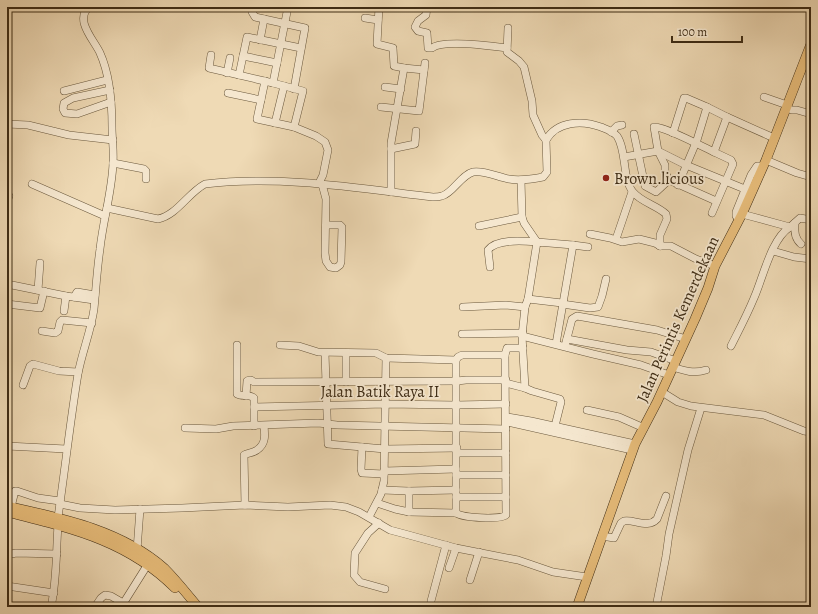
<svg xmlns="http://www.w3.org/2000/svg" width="818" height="614" font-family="Alegreya,serif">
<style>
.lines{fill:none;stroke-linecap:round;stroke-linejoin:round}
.minor-casing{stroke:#6a583d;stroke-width:8}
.major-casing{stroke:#3e2c15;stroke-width:10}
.minor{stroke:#f5e7cf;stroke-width:7}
.major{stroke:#e8bd7a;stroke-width:9}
.poi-dot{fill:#8f2418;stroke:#f5e7cf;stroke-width:1.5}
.labels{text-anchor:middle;stroke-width:3.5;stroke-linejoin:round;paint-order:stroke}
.poi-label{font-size:16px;fill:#3e2c15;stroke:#f5e7cf;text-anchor:start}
.street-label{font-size:16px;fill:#3e2c15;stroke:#f5e7cf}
</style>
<rect width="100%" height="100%" fill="#efdab5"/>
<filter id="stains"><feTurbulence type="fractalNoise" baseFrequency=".005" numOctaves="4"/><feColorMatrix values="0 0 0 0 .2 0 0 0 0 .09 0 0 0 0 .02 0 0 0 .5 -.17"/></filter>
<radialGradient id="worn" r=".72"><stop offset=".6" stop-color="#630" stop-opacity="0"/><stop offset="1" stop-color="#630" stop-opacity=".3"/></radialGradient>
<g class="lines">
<!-- minor casing -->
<g class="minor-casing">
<g id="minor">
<path d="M254 7 252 12 255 17 305 28 294 89"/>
<path d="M288 7 273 83 303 91 294 127 316 136 325 142 328 150 323 175 319 183"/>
<path d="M379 7 377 44 393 48 394 66 404 68 391 143V192"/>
<path d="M427 7 426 15 418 21 415 27 418 31 427 33 428 48H432C443 39 492 46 507 48"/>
<path d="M365 18 378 20"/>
<path d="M508 28 507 52 519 61 524 67 532 101 533 115 542 135 546 140"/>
<path d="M260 40 264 19"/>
<path d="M211 55 209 68 273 83"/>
<path d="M243 56 277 63"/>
<path d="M404 68 424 70"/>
<path d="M227 73 230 58"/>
<path d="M239 75 247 37 301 48"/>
<path d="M265 81 257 119 294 127"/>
<path d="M385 87 401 89"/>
<path d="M110 90 73 98 64 103 63 109 65 113 77 114 111 102"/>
<path d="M64 91 107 80"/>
<path d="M228 93 261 100"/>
<path d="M764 97 787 105"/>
<path d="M381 107 419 111 425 63"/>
<path d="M786 108 792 110H797L811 114"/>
<path d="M727 117 774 138"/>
<path d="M275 123 284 86"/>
<path d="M7 124 28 125 69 135 113 140"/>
<path d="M611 132 617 126 622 125"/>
<path d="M673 133 684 98H686L707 107"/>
<path d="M634 134 645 186 656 192 669 180"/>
<path d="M391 149 415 144 416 131"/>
<path d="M714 152C703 147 664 126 654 127L658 151 665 165V172L669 180 716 201"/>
<path d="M624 157 658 151 686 165 752 192"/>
<path d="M766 160 797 173 811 177"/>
<path d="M113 163 144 169 146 171V179"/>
<path d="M521 180 522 217 524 223 537 242"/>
<path d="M32 184 105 216"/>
<path d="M322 184 326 199 325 253 326 261 330 267 336 268 340 265 341 262 342 227 340 225H326"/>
<path d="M678 185 697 140 707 107 727 117 714 152 731 160 733 164 712 213"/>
<path d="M7 202 9 196"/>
<path d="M107 208 158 219C177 215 188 193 205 184 281 175 357 188 433 197 435 197 439 197 442 196 453 193 461 175 473 172 484 170 498 177 509 179 521 181 532 179 543 177L547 172 546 140C557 121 582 120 601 127 606 129 613 131 617 136 627 151 622 179 633 192 641 202 656 205 666 214L667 219 660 235V246H671L696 259 715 266"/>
<path d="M742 214 790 227 800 218 811 220"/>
<path d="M739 220 736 216V212L751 175 757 166H763"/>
<path d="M795 223C794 231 795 239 801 244"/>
<path d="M479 226 522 217"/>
<path d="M590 234 610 238 622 242 639 239 655 243 660 246"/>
<path d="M616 239 632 192"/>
<path d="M573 245 588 247"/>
<path d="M773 251 794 257 811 259"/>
<path d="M490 267 488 250C497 238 525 241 537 242"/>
<path d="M7 270 8 274 7 278"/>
<path d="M7 284 66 296 94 300"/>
<path d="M38 290 40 263"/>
<path d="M74 297 77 292 95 295"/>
<path d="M528 299 562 303"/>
<path d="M7 304 40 308 44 291"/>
<path d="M562 304 590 308 598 307 602 296 606 279"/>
<path d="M463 307 506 305 525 307 522 336 593 354 641 365 669 375"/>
<path d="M525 307 528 299 537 242 573 245 556 344"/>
<path d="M64 311 66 296"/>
<path d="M42 331 55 333 58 331 60 322 62 320 92 323"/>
<path d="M462 334 523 333"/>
<path d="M522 336 525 388"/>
<path d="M567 339 627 350 651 352 676 361"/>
<path d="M237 345V394C242 397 249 394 254 398V426"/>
<path d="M280 345 299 346 318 352 376 353 386 358 456 360"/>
<path d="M565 346 572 319 577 316 657 330 686 339"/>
<path d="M731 346C739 330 747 315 754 298 763 278 771 239 790 227"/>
<path d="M325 353 328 444 385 449 457 448"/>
<path d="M346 353V382"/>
<path d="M673 367C685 371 694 374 706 370"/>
<path d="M506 383 525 388 532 391 560 399 561 402 554 430"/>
<path d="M23 385 30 366 33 364 59 371 78 372"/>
<path d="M662 392 678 402 691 406 764 415 804 431 811 432"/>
<path d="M246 396 247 381 249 380H251L254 382 457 381 466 380H506"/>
<path d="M254 407 386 404 456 405 506 404"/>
<path d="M587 410 619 417 644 428"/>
<path d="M507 417 531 421 635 444"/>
<path d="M507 422 632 450"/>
<path d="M185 428 216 429 233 426 318 423 337 425 506 429"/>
<path d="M7 446 66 449"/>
<path d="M362 447 361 469 362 473 384 474"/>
<path d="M457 453H506"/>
<path d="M384 471 456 469"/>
<path d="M456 475H506"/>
<path d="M382 490 409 491"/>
<path d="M456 490 409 491V512L456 513C463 518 501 520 506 515L505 355 507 348H523"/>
<path d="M456 497H506"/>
<path d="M377 503 395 509 409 512"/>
<path d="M60 504 80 508 115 510 182 508 245 505 288 507 330 505 346 507 359 512 390 530 405 534 456 548 518 560 553 572 587 577"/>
<path d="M245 505 244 455C248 453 253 453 257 450 266 444 265 435 264 426"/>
<path d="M11 507 15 491H17L38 498 60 501"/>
<path d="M456 513V360L458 357 462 355H505"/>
<path d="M58 517C65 470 70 422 78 374 82 352 91 331 94 309 96 289 97 269 100 249 103 220 112 192 113 163 114 151 112 139 112 127 112 103 110 75 100 53 94 40 74 20 89 7"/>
<path d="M369 517 381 494 384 481 386 358"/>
<path d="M379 523 368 533 355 553 354 575 360 582 385 589"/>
<path d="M602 536 614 538 621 523 624 521C634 519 648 529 657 519L666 496"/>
<path d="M137 550 140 509"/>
<path d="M7 555 16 553 57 554"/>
<path d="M449 568 456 548"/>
<path d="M470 580 479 552"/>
<path d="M7 586 54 593"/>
<path d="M431 601 446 545"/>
<path d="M51 607C57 580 56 552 58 525"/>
<path d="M95 607 101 598 105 595 111 596 130 607"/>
<path d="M121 607 148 564"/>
<path d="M656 607 666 556 669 534 688 450 701 408"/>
</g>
</g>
<!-- major casing -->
<g class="major-casing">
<g id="major">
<path d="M7 506C61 518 121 530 164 568 176 580 187 594 198 607"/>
<path d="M7 512C70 528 127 540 175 588"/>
<path d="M577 607 635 444 657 402 695 319 708 288 715 266 742 214 766 160 811 44"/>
</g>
</g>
<!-- minor -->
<use href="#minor" class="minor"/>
<!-- major -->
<use href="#major" class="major"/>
</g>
<!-- markers -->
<circle class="poi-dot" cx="606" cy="178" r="4"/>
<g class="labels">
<!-- poi labels -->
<g class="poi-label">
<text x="614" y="184">Brown.licious</text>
</g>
<!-- street labels -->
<g class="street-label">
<text transform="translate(677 319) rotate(-66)" y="6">Jalan Perintis Kemerdekaan</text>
<text x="380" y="397">Jalan Batik Raya II</text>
</g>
</g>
<!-- margin -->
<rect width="818" height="614" fill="none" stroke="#efdab5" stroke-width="24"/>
<rect x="8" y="8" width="802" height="598" fill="none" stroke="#3e2c15" stroke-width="2"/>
<rect x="12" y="12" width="794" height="590" fill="none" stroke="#3e2c15"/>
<!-- scale -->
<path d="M672 36v6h70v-6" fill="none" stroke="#3e2c15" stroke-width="2"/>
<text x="678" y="36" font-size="12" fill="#3e2c15" stroke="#f5e7cf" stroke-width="3" paint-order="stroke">100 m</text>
<rect width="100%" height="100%" filter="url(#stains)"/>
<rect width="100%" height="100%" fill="url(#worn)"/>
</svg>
